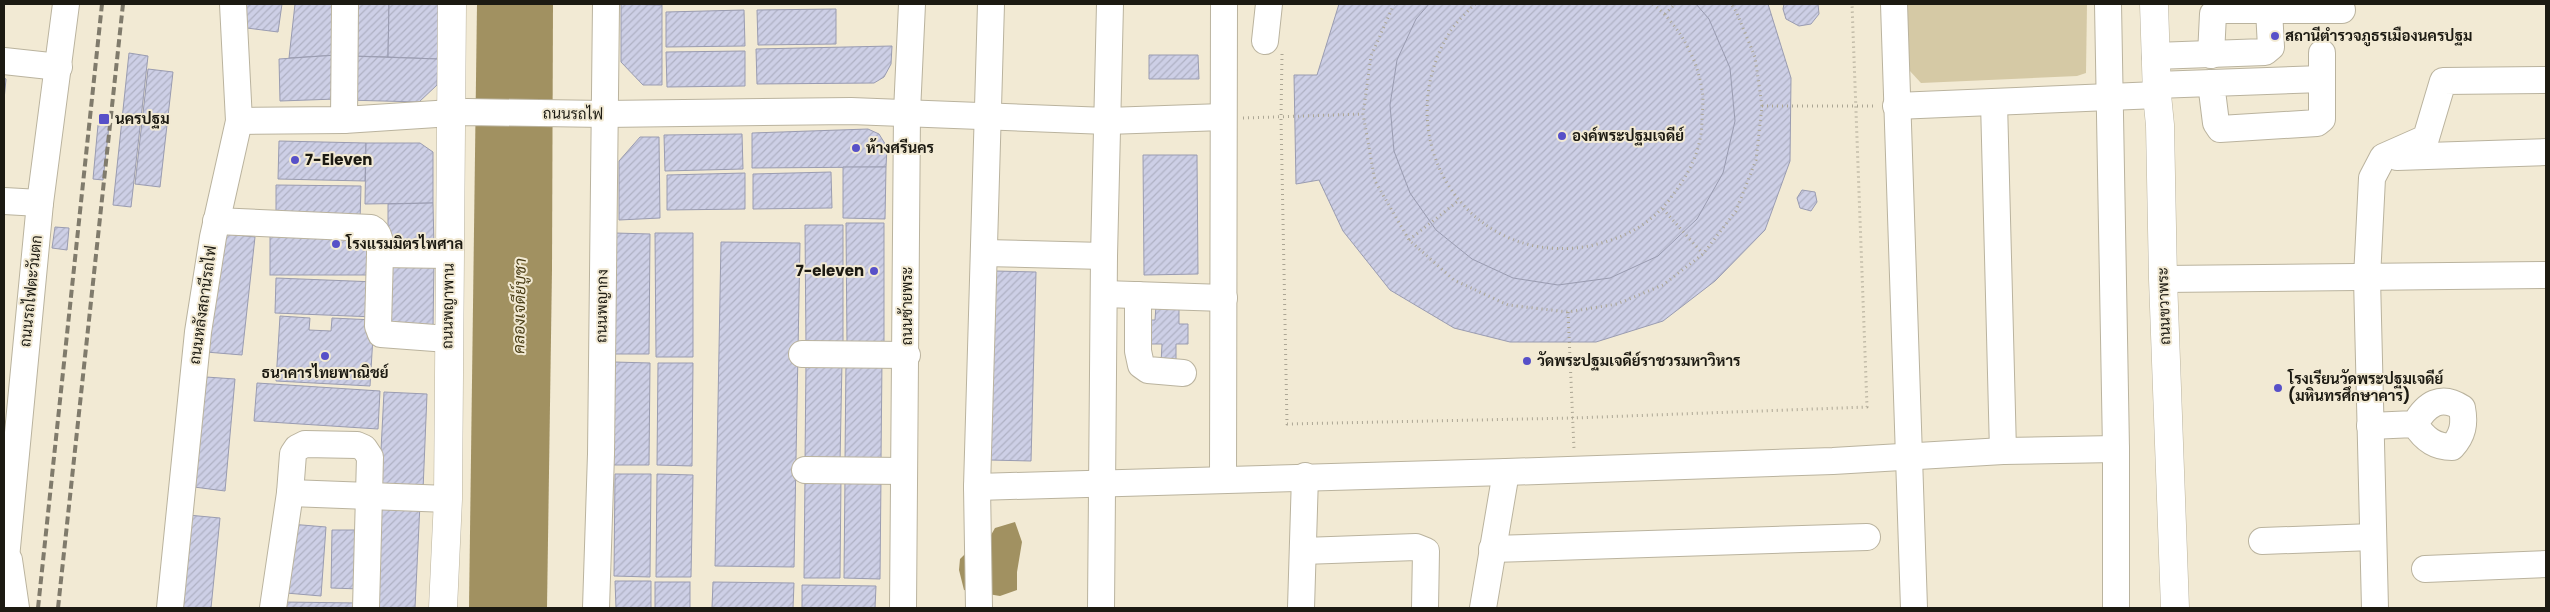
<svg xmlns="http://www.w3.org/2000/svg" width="2550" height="612" font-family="Poppins,Sarabun,sans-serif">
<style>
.garden{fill:#d5c9a5}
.water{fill:#a19161}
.building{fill:url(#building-hatch);stroke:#9a9cb1}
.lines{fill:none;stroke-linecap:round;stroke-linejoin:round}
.minor-casing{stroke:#bab39e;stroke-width:28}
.major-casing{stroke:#bab39e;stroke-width:29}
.path{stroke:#aca694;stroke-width:3;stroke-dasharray:1 4;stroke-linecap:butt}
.minor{stroke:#fff;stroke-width:26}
.major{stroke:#fff;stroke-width:28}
.rail{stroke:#807b6c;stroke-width:4;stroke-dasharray:8 4;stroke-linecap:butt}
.poi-dot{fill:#5750c8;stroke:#f2ead4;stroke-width:2}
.labels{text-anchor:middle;stroke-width:4;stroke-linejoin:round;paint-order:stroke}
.poi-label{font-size:15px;font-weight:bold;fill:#1c1a12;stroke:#f2ead4;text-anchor:start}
.street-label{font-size:15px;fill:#1c1a12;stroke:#f2ead4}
.water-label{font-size:16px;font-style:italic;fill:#493d15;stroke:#f2ead4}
</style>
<defs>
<pattern id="building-hatch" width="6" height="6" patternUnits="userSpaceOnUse" patternTransform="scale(1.25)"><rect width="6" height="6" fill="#cdcfe6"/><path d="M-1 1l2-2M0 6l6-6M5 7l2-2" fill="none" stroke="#afb1c4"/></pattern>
</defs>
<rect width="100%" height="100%" fill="#f2ead4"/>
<!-- garden -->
<path class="garden" d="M1905 4H2087L2086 73 2077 76 1921 83 1909 70Z"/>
<!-- water -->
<g class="water">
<path d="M477 4H553L552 269 547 608H469Z"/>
<path d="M1015 522 1022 542 1017 572V590L1000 596 964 590 959 570 960 559 970 549 987 542 995 528Z"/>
</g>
<!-- building -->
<g class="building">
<path d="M242 4H282L278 32 239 27Z"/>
<path d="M295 4H337V55L289 58Z"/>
<path d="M354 4H389L388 57 353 56Z"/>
<path d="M389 4H439L438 59 388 57Z"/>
<path d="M621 4 662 5V85H643L621 62Z"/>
<path d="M1339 4H1768L1791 78 1790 161 1765 230 1715 281 1663 321 1596 342H1510L1454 328 1390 290 1343 231 1319 180 1296 184 1294 75H1317Z"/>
<path d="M1429 4H1696L1709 19 1730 68 1735 121 1723 173 1697 219 1658 256 1610 278 1558 285 1513 278 1472 259 1436 230 1410 193 1394 151 1390 105 1397 60 1416 19Z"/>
<path d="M1784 4H1818L1819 14 1811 24 1799 26 1786 19 1783 9Z"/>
<path d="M836 9V44L758 45 757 10Z"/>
<path d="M744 10 745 46 666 47V12Z"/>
<path d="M892 46 891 64 884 77 874 83 757 84 756 49Z"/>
<path d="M745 51V86L667 87 666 52Z"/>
<path d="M129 53 148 56 131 207 113 205Z"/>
<path d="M337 55 336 99 280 101 279 59Z"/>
<path d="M1149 55H1198L1199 79H1149Z"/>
<path d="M348 56 438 59 437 85 419 102 346 100Z"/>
<path d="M148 69 173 72 160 187 135 184Z"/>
<path d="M4 78 6 79 4 100Z"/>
<path d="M98 125 109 126 103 180 93 179Z"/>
<path d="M868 129 879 134 887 147 886 167 752 168V133Z"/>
<path d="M742 134 743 169 665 171 664 135Z"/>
<path d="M640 137H659L660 218 619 220V161Z"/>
<path d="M279 141 366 143 365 181 278 179Z"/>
<path d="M366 143H420L433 152V203L365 204Z"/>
<path d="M1143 155H1197L1198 274 1144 275Z"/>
<path d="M843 167H886L885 219 843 218Z"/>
<path d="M831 172 832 208 753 209V174Z"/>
<path d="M745 173V209L667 210V175Z"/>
<path d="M276 185 361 186 360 221 276 220Z"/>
<path d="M1802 190 1815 192 1817 202 1811 211 1800 208 1797 198Z"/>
<path d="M433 203 434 248 388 247V204Z"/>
<path d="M846 223H884V347H847Z"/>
<path d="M805 225H843V349H806Z"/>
<path d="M55 227 69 228 67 250 52 248Z"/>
<path d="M219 233 255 237 242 355 206 352Z"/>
<rect x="270" y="233" width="100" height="42"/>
<path d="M615 233 650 234 649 354H614Z"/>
<path d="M655 233H693V357H656Z"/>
<path d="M721 242 800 243 794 567 715 566Z"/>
<path d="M386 259 434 260 433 329 385 328Z"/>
<path d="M995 271 1036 272 1031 461 990 460Z"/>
<path d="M276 278 376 282 375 317 275 313Z"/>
<path d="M1156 306 1179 307V324H1188V344H1176V363H1161L1162 344H1147L1148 320H1155Z"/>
<path d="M280 316 310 318 309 330 331 331 332 318 374 320 370 386 276 381Z"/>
<path d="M846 359H882L881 461H845Z"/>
<path d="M806 361H842L840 463H805Z"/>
<path d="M614 362 650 363 649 465H613Z"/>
<path d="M658 363H693L692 466 657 465Z"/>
<path d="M206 377 235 379 225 491 194 487Z"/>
<path d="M257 383 380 391 378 429 254 421Z"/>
<path d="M384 392 427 394 423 490 379 489Z"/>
<path d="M615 474H651L650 577 614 576Z"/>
<path d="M657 474 693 475 691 577H656Z"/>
<path d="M805 475 841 476 840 578H804Z"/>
<path d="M845 476H881L880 579 844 578Z"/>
<path d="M379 504H420L415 608H376Z"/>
<path d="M188 515 220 518 211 608H178Z"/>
<path d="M290 524 326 527 321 596 286 593Z"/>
<path d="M332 530H362L360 589 331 588Z"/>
<path d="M615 581H651V608H616Z"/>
<rect x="655" y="582" width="35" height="26"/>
<path d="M713 582 794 583 793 608H712Z"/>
<path d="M802 585 876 586 875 608H802Z"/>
<path d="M281 602 359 603V608H281Z"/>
</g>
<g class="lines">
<!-- minor casing -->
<g class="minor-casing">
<g id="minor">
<path d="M1894 4 1914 608"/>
<path d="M2108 4 2116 449V608"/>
<path d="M1265 41 1269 4"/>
<path d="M2322 53V79"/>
<path d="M2211 55 2213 14 2220 10H2269"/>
<path d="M2155 56 2265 52 2271 47 2269 10H2342"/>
<path d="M4 61 59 67"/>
<path d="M2156 85 2322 79V119L2317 123 2220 129 2216 123 2211 83"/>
<path d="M1994 102 2003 451"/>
<path d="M1896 106 2157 95"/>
<path d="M344 120 345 4"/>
<path d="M239 121 344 120 467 112 604 114 851 111 1107 121 1223 117"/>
<path d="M2397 157 2546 152"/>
<path d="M4 201 40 203"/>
<path d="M216 221 371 228C381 233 380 244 380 254L449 255"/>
<path d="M984 253 1104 256"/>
<path d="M380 254 378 326 381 334 448 339"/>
<path d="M2163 279 2546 275"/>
<path d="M1104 294 1224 298"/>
<path d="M1138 295V351L1141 365 1148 370 1183 373"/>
<path d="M802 354 907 355"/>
<path d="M2370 426 2415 424C2424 439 2435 447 2452 447 2463 435 2465 424 2462 408 2441 394 2426 404 2415 424"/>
<path d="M805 470 904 471"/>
<path d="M1223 478 1224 4"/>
<path d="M977 487 1506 472 1833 461 2003 451 2116 449"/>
<path d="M290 493 448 499"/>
<path d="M2262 541 2373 537"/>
<path d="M1492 549 1867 537"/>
<path d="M1303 551 1416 547 1426 551 1425 608"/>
<path d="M9 560 16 608"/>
<path d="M2425 569 2546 564"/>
<path d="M4 579 40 203 66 4"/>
<path d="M170 608 198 332 213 237 239 121 233 4"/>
<path d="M273 608 290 493 293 454 297 448 305 444 357 445 364 448 370 457 366 608"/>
<path d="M596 608 601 454 606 4"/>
<path d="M903 608 907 112 912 4"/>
<path d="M979 608 977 487 991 4"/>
<path d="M1101 608 1104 256 1110 4"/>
<path d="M1301 608 1305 476"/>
<path d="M1483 608 1506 472"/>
<path d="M2375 608 2367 278 2372 178 2383 157 2426 138 2443 81 2546 80"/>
</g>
</g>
<!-- major casing -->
<g class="major-casing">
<g id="major">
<path d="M2154 4 2157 95 2160 125 2163 279 2175 608"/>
<path d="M443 608 448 499 452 4"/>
</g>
</g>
<!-- path -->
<g class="path">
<path d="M1394 4 1371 56 1363 114 1375 181 1409 240 1454 280 1508 305 1568 312 1617 304 1663 285 1703 254 1736 211 1756 160 1762 106 1755 57 1736 11 1731 4"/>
<path d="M1475 4C1466 13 1454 24 1448 35 1383 147 1479 280 1605 242 1632 234 1656 219 1672 196 1689 174 1702 149 1702 120 1702 111 1704 100 1702 90 1697 57 1678 24 1653 4"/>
<path d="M1665 14 1675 4"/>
<path d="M1282 54 1281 118 1287 424 1573 418 1867 407 1852 4"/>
<path d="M1762 106H1877"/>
<path d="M1243 118 1363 114"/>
<path d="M1663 209 1703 254"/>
<path d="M1409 240 1458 201"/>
<path d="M1568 312 1574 449"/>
</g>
<!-- minor -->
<use href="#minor" class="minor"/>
<!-- major -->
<use href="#major" class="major"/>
<!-- rail -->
<g class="rail">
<path d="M38 608 102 4"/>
<path d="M58 608 123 4"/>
</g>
</g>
<!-- markers -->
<g class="poi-dot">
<circle cx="2275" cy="36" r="5"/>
<rect x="98" y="113" width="12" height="12" rx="2.5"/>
<circle cx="1562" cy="136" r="5"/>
<circle cx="856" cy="148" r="5"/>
<circle cx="295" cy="160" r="5"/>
<circle cx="336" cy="244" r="5"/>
<circle cx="874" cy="271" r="5"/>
<circle cx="325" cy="356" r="5"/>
<circle cx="1527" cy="361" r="5"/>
<circle cx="2278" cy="388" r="5"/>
</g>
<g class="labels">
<!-- poi labels -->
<g class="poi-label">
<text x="2285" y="41">สถานีตำรวจภูธรเมืองนครปฐม</text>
<text x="115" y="124">นครปฐม</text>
<text x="1572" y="141">องค์พระปฐมเจดีย์</text>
<text x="866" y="153">ห้างศรีนคร</text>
<text x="305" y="165">7-Eleven</text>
<text x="346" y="249">โรงแรมมิตรไพศาล</text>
<text x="864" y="276" text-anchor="end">7-eleven</text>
<text x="1537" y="366">วัดพระปฐมเจดีย์ราชวรมหาวิหาร</text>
<text x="325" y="378" text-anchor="middle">ธนาคารไทยพาณิชย์</text>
<text x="2288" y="384">โรงเรียนวัดพระปฐมเจดีย์<tspan x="2288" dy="17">(มหินทรศึกษาคาร)</tspan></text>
</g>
<!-- street labels -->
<g class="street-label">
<text transform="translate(573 114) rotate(1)" y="5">ถนนรถไฟ</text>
<text transform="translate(31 291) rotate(-84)" y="5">ถนนรถไฟตะวันตก</text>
<text transform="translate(203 305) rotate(-82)" y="5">ถนนหลังสถานีรถไฟ</text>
<text transform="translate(448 306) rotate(-89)" y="5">ถนนพญาพาน</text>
<text transform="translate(602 306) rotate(-89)" y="5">ถนนพญากง</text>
<text transform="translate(907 306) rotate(-90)" y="5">ถนนซ้ายพระ</text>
<text transform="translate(2164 306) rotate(-92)" y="5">ถนนขวาพระ</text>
</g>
<!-- water labels -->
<g class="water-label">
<text transform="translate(519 306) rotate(-89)" y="6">คลองเจดีย์บูชา</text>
</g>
</g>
<!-- border -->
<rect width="2550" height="612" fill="none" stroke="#1c1a12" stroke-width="10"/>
</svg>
